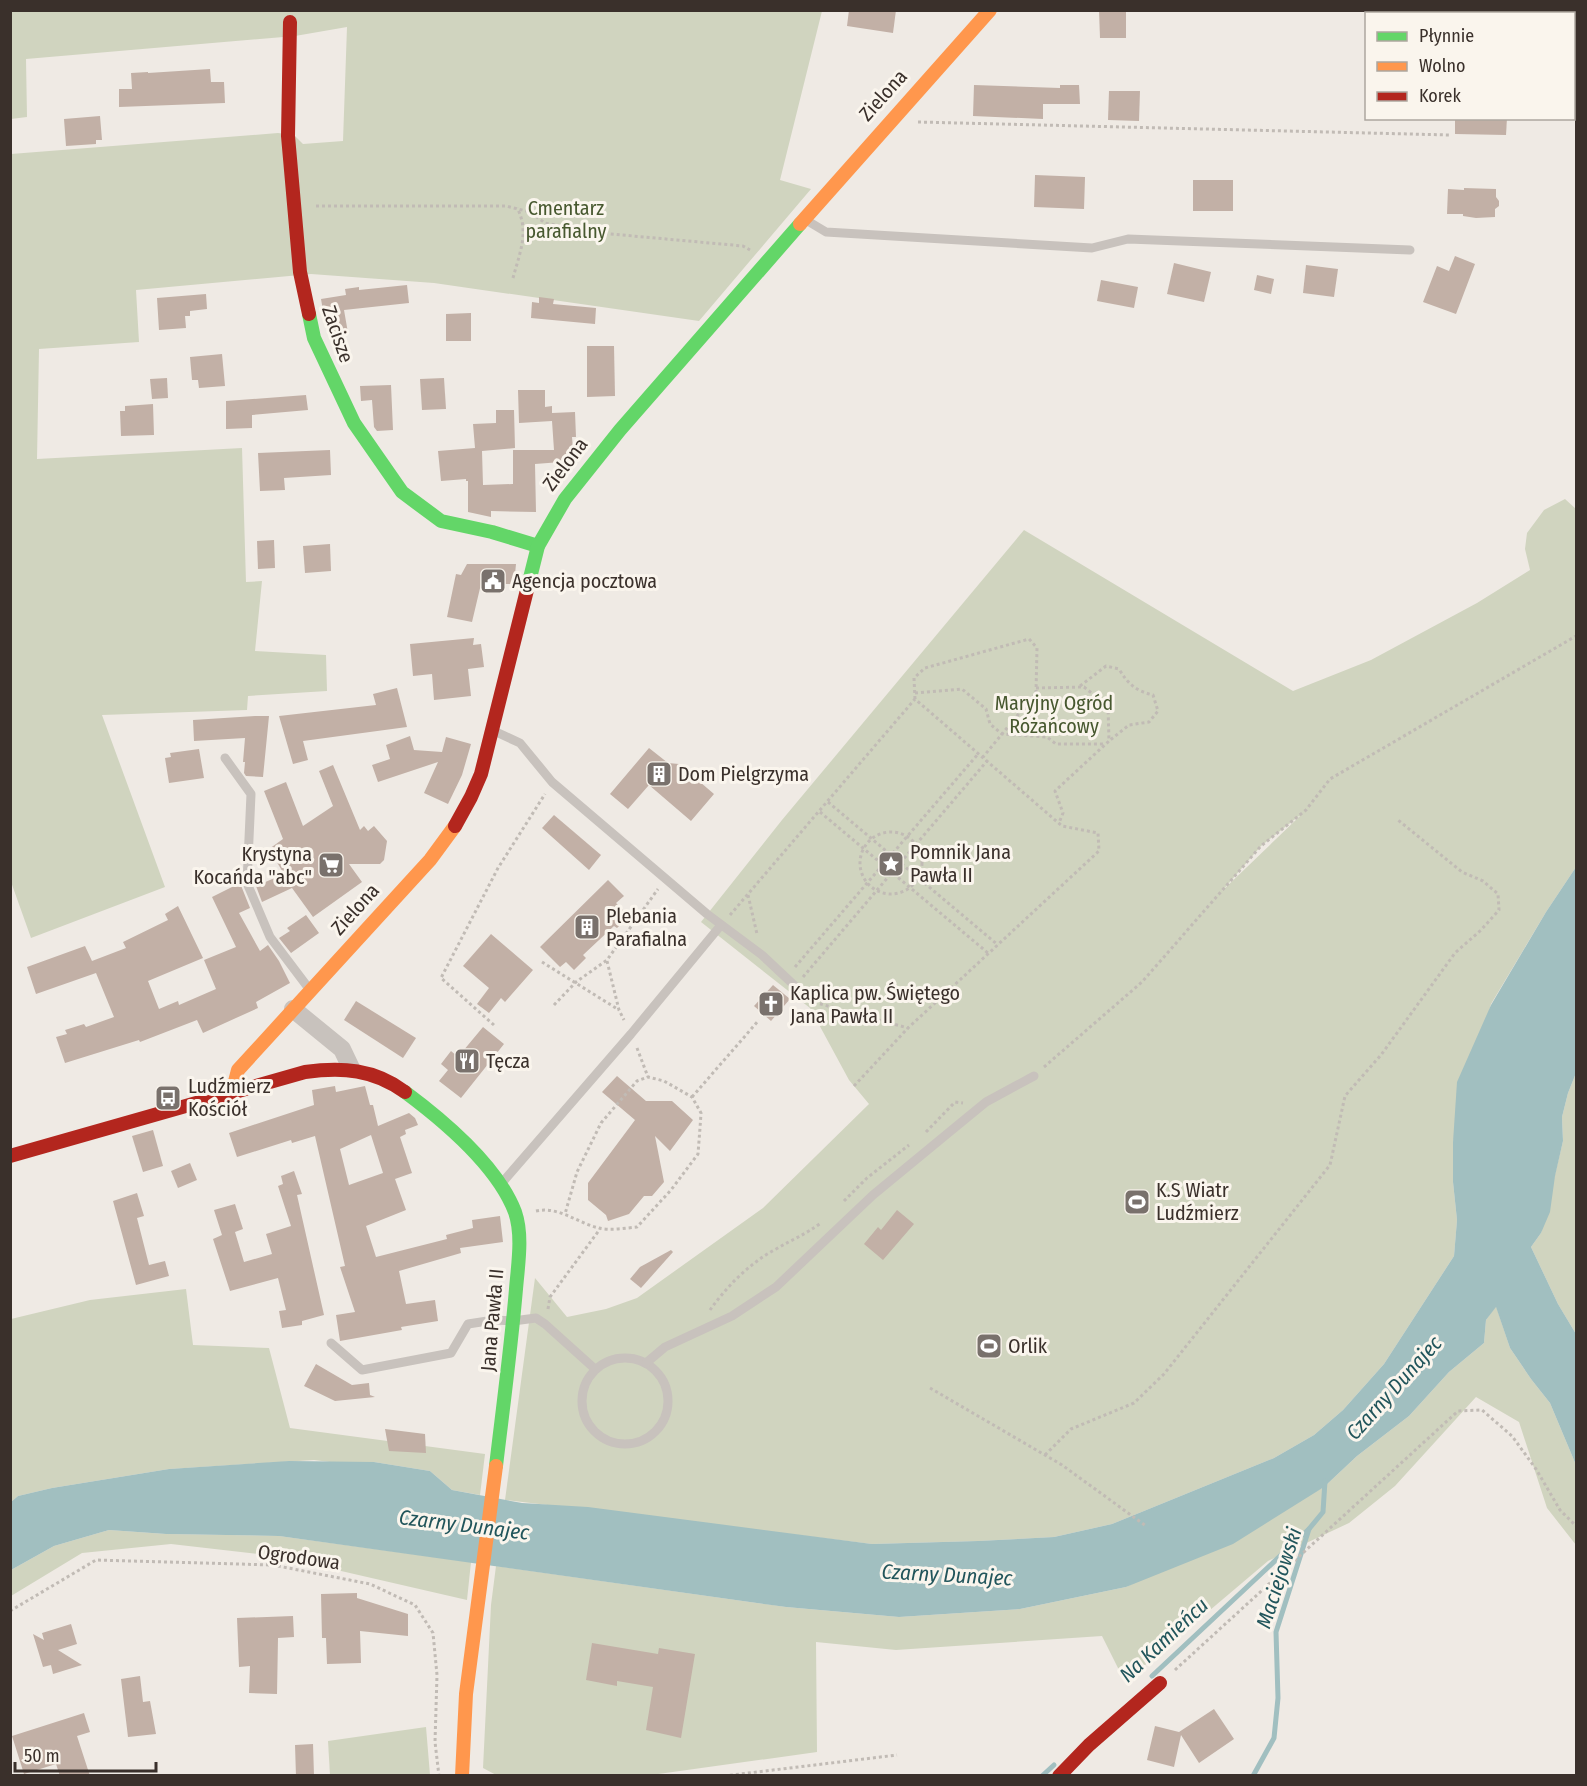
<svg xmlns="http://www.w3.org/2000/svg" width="1587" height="1786" font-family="'Fira Sans Condensed',sans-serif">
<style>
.green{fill:#d0d4bf;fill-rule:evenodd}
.water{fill:#a1bfc0}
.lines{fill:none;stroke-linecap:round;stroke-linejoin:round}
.stream{stroke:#a1bfc0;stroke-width:5}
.building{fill:#c2b0a6;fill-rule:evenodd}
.path{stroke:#c1bbb5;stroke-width:3;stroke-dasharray:3 3;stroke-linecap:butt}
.lane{stroke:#c8c2bd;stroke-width:9}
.street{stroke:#c8c2bd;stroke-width:18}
.fast{stroke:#63d668;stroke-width:14}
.slow{stroke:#ff974d;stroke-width:14}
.jam{stroke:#b3261e;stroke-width:14}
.labels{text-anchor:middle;stroke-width:6;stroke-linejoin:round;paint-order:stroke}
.street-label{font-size:20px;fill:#3a302b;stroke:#faf5ed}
.park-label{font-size:20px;fill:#47582f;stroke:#faf5ed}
.poi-label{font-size:20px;fill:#3a302b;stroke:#faf5ed;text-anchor:start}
.water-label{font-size:21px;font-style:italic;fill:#21555b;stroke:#faf5ed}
</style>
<rect width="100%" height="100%" fill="#efeae4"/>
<!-- green -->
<g class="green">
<path d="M10 11H822L780 180 811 189 699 321 434 283 311 274 136 290 139 342 39 349 37 459 242 448 246 582 262 581 255 651 326 655 327 691 248 696 247 710 102 715 165 887 31 938 10 879 11 154 278 133 294 135 303 144 343 141 347 27 295 36 26 59 27 117 11 119Z"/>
<path d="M1565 499 1576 509V867L1546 912 1491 1004 1453 1142V1182L1457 1220 1454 1256 1384 1364 1343 1410 1314 1435 1274 1458 1112 1524 1054 1537 978 1541 872 1544 505 1500 535 1278 567 1317 606 1309 637 1298 763 1208 869 1104 849 1080 810 1008 701 922 782 820 1024 530 1293 691 1371 660 1477 603 1530 570 1525 549 1527 533 1544 510ZM1299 816H1300L1222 891 1261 846Z"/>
<path d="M1576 1073V1334L1558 1304 1531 1247 1541 1233 1563 1141 1562 1117 1568 1093Z"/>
<path d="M186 1289 193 1345 269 1348 290 1428 485 1454 480 1495 452 1490 430 1471 374 1462 338 1463 314 1460 169 1469 52 1488 18 1496 11 1502V1319L90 1300Z"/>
<path d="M1496 1306 1510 1348 1531 1379 1550 1403 1576 1465V1545L1547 1508 1519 1422 1476 1397 1395 1486 1349 1523 1268 1561 1125 1682 1102 1636 896 1650 816 1642 817 1752 644 1776H498L483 1768 491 1605 496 1566 786 1607 899 1617 1020 1609 1126 1587 1324 1487 1357 1456 1409 1416 1449 1372 1484 1343 1486 1320Z"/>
<path d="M109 1530 166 1534 279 1536 471 1562 467 1600 276 1556 171 1544 82 1553 11 1596V1570L54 1546Z"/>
<path d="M426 1727 430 1775H330L328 1741Z"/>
</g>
<!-- water -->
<path class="water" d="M1576 867V1073L1568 1093 1562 1117 1563 1141 1555 1176 1550 1212 1541 1233 1531 1247 1558 1304 1576 1334V1465L1550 1403 1531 1379 1510 1348 1496 1307 1486 1320 1484 1343 1449 1372 1409 1416 1357 1456 1324 1487 1233 1544 1126 1587 1020 1609 899 1617 786 1607 279 1536 166 1534 109 1530 54 1546 11 1570V1502L18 1496 52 1488 169 1469 289 1461 374 1462 430 1471 452 1490 522 1503 588 1507 872 1544 978 1541 1054 1537 1112 1524 1274 1458 1314 1435 1343 1410 1384 1364 1454 1256 1457 1220 1453 1182V1142L1457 1082 1491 1005 1546 912Z"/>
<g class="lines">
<!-- stream -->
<g class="stream">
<path d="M1152 1676 1309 1529"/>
<path d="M1042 1776 1054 1765"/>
<path d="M1253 1776 1274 1738 1278 1698 1276 1632 1309 1529 1323 1512 1325 1481"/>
</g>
</g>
<!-- building -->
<g class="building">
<path d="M849 10H896L893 33 847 26Z"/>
<path d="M1099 10H1126V38H1100Z"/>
<path d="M210 69 211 82H224L225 103 119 107V89H132L131 73 148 72V73Z"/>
<path d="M974 85 1060 88V85H1079L1080 104H1043V119L973 116Z"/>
<path d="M1109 91H1140L1139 121 1108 120Z"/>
<path d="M100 116 102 140H96V144L66 146 64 119Z"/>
<path d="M1455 118H1507L1506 135 1455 134Z"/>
<path d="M1035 175 1085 177 1084 209 1034 207Z"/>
<rect x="1193" y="180" width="40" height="31"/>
<path d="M1464 188 1496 189V197L1499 201V206L1495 209V217L1476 218 1463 216V214H1447L1448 189 1464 190Z"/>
<path d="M1455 256 1475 264 1456 314 1423 302 1437 266 1449 271Z"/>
<path d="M1174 263 1211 272 1204 302 1167 294Z"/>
<path d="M1306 265 1338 269 1334 297 1303 293Z"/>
<path d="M1257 275 1274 279 1271 294 1254 290Z"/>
<path d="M1101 280 1138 287 1134 308 1097 301Z"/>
<path d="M407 285 409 303 344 310 348 333 332 336 329 321 325 322 321 299 346 295 345 289 359 287V290Z"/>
<path d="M206 294 207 309 190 311V316H185L186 328 159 330 157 298Z"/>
<path d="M539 297 554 299 553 304 596 308 595 324 531 318 532 302 539 303Z"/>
<path d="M471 313V341H446V314Z"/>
<path d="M587 346H614L615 396 587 397Z"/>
<path d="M222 354 225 386 199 388 198 380H192L190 357Z"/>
<path d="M167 378 168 398 152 399 150 379Z"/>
<path d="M444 378 446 409 422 410 420 379Z"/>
<path d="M391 385 393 430 377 431 374 427 372 400 361 401 360 386Z"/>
<path d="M518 390H545V407L552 406V413L575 412 576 437H572L574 461 535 464 536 512 491 511V517L468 512V481H466V479L441 481 438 451 475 448 473 424 496 423V410H514L515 448 482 451 483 485 513 484V450H554L552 421 519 423Z"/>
<path d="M306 395 308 410 252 415V428L226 429V401Z"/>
<path d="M153 404 154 435 121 436 120 411H125V406Z"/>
<path d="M330 450 331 475 284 478 285 490 260 491 258 453Z"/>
<path d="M274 540 275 568 258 569 257 541Z"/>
<path d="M330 544 331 571 305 573 303 546Z"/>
<path d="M467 564H516L514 584H481L472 622 447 617 456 574 461 575Z"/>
<path d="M474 638 473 645 481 644 484 667 468 669 471 696 434 700 432 674 413 676 410 644Z"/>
<path d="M397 688 407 727 303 741 308 760 293 764 279 716 376 705 373 694Z"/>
<path d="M255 716H269L263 777 246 776 244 773 245 762H243L245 738 194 741 193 720Z"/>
<path d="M410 736 414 750 442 752 446 737 471 744 462 775 448 804 424 793 438 762 378 782 372 765 390 759 386 745Z"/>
<path d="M649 748 668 763 679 764 714 794 691 821 649 785 628 809 610 794Z"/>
<path d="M199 749 204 778 169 783 165 758 171 757 170 753Z"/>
<path d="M333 765 360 830 364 826 368 831 374 826 387 841 384 860 380 864H349L362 882 313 917 292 888 262 902 256 886 284 874 269 849 283 839 264 791 286 782 303 826 333 806 319 771Z"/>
<path d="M554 815 601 855 589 870 542 828Z"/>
<path d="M608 880 624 896 616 903 629 916 617 928 614 926 583 955 586 958 574 970 566 962 560 967 540 947Z"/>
<path d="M240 883 250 908 239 913 260 951 268 945 279 961 290 983 256 1002 258 1008 203 1033 197 1020 140 1042 139 1040 65 1063 56 1037 67 1034 65 1030 84 1024 86 1027 114 1017 96 973 36 994 27 967 85 946 92 961 126 948 123 942 168 920 165 914 178 906 203 958 148 981 159 1009 178 1001 179 1005 216 989 204 960 236 947 212 897Z"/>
<path d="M306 915 319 933 291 953 279 938 290 931 287 928Z"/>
<path d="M491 934 533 970 505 1002 501 998 489 1013 477 1004 489 988 463 966Z"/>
<path d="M773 985 790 999 771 1021 754 1006Z"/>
<path d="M356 1001 416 1038 403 1058 344 1020Z"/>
<path d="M483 1027 504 1044 461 1098 439 1081 448 1070 441 1064 451 1051 458 1057Z"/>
<path d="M617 1076 646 1101H672L693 1120 670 1151 655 1136 664 1182 652 1196H644L629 1214 608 1221 606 1215 588 1200V1183L635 1120 602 1092Z"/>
<path d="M335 1086 336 1092 365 1086 370 1105H373L378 1126 409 1113 415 1118 418 1125 405 1130 406 1134 400 1137 412 1173 395 1179 406 1210 366 1226 376 1257 447 1239 446 1235 473 1228 472 1220 500 1216 503 1242 460 1248 461 1253 399 1271 406 1304 435 1300 438 1321 401 1327 402 1330 340 1341 336 1315 355 1312 340 1267 345 1266 315 1136 292 1143 291 1140 237 1157 229 1133 314 1105 312 1090ZM371 1135 383 1173 349 1185 340 1149Z"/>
<path d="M153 1130 163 1166 143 1172 132 1136Z"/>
<path d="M190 1163 197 1180 178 1188 171 1171Z"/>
<path d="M294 1171 302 1194 297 1195 324 1315 302 1321V1325L282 1328 279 1311 286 1310 278 1278 230 1291 213 1239 222 1235 214 1210 235 1204 243 1229 235 1232 244 1262 272 1254 266 1234 291 1226 278 1186 283 1184 281 1176Z"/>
<path d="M137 1193 144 1216 137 1218 149 1265 165 1261 169 1276 136 1285 113 1201Z"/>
<path d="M897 1210 914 1224 883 1260 864 1244 878 1227 881 1230Z"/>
<path d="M671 1250 673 1252 641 1288 630 1279 640 1267Z"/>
<path d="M316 1364 352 1385 369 1383 370 1395 375 1397 335 1401 304 1386Z"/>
<path d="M385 1429 425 1434 426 1453 389 1451Z"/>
<path d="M357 1593V1598L408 1614V1636L360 1631 361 1663 327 1664 326 1638H322L321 1594Z"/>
<path d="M293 1616 294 1637 278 1638 277 1694 249 1693 250 1666 239 1667 237 1618Z"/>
<path d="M71 1624 77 1644 58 1650 82 1665 53 1674 51 1665 43 1667 33 1634 44 1640 42 1633Z"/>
<path d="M592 1643 658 1654 659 1648 695 1654 681 1738 646 1730 653 1687 617 1681V1686L586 1680Z"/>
<path d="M140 1676 143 1702 150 1701 156 1734 128 1737 121 1679Z"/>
<path d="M1214 1709 1234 1739 1199 1763 1181 1735 1174 1767 1147 1760 1155 1726 1179 1732Z"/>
<path d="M84 1713 90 1732 77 1736 90 1776H60L56 1764 24 1774 12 1736Z"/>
<path d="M313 1744 314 1776H296L295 1745Z"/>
</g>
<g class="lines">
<!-- path -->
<g class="path">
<path d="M918 122 1450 135"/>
<path d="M316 206H506L530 212 545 223 600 233 743 246 750 250"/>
<path d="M513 278C519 255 530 231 517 208"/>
<path d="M1080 686 1106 666 1119 669C1128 684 1136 691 1153 695L1158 711 1149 722 1129 725 1109 741"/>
<path d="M1036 688 1084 687 1108 706 1109 741 1055 791 1063 813 1059 823"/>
<path d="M915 693 962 689 986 709 990 724 1002 734 1047 737 1056 744H1104"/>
<path d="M915 699 914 678 925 668 1029 639 1037 648 1036 693 983 757"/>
<path d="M828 802 998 945"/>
<path d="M820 812 988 953"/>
<circle cx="891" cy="863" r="31"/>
<path d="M748 895 757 934"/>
<path d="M730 915 915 699 1062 826 1098 833 1099 851 908 1028 854 1086"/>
<path d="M607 961 619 1010 624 1020"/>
<path d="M542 962 619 1010"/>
<path d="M795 967 978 754"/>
<path d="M803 977 987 761"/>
<path d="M805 994 817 1003 908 1028"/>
<path d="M554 1005 576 982 607 960 658 889"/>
<path d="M494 1025 441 978 498 868 545 794"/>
<path d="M637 1048 648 1077"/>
<path d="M1044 1067 1142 982 1261 846 1306 810 1330 779 1576 636"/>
<path d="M692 1097 759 1020"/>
<path d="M926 1132 955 1102 963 1103"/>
<path d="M844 1201 867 1178 909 1145"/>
<path d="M536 1211C559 1206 577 1223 599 1228 610 1231 626 1228 637 1227L671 1190 698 1154 700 1128 701 1113 692 1097 664 1081 648 1077 637 1081 601 1123 577 1172 565 1214"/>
<path d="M548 1309 550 1297 600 1229"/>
<path d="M710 1310C727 1286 750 1263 776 1249 793 1239 805 1235 822 1222"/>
<path d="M930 1388 1062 1465 1146 1526"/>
<path d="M1045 1455 1071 1429 1134 1403 1164 1374 1330 1165 1345 1096 1381 1055 1455 953 1481 930 1499 910 1498 894 1483 881 1462 872 1398 820"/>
<path d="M10 1611 96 1560 273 1565 370 1584 415 1605 433 1633 437 1675 435 1742 439 1776"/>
<path d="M1175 1670 1458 1411 1482 1410 1512 1436 1536 1469 1560 1510 1576 1526"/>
<path d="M724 1776 897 1755"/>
</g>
<!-- lane -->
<g class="lane">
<path d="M806 220 826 232 1092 248 1128 239 1410 250"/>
<path d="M494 731 520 743 552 782 707 914 762 955 795 986"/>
<path d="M225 758 251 794 247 883 270 937 310 990"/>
<path d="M501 1184 631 1034 721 925"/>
<path d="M331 1343 362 1370 451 1353 468 1324 494 1320 513 1321 536 1318 545 1324 595 1369"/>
<circle cx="625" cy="1401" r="43"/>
<path d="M646 1363 665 1347 732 1316 776 1287 873 1195 947 1134 986 1102 1034 1076"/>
</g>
<!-- street -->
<path class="street" d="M293 1009 342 1049 351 1068"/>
<!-- fast -->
<g class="fast">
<path d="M309 314 314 338 354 423 402 492 441 521 492 532 538 546"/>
<path d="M529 582 538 546 565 499 620 430 800 224"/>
<path d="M405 1092C444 1121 497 1165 515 1212 523 1235 518 1265 516 1289 511 1348 503 1407 496 1466"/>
</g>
<!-- slow -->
<g class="slow">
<path d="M800 224 990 10"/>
<path d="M232 1093 238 1070 430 860 455 826"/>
<path d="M462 1776 466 1694 496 1466"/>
</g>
<!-- jam -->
<g class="jam">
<path d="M290 22 288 136 300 272 309 314"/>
<path d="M455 826 471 797 481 774 529 582"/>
<path d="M10 1156 305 1072C342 1067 374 1069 405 1092"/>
<path d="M1059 1776 1089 1745 1160 1683"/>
</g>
</g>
<!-- icons -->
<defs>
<g id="civic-square" transform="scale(1.35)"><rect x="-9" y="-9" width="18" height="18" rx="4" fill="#79716c" stroke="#faf5ed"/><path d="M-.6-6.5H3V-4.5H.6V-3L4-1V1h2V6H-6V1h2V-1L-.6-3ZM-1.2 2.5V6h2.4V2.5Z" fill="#fff"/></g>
<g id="building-square" transform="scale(1.35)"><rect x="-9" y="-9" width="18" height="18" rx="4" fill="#79716c" stroke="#faf5ed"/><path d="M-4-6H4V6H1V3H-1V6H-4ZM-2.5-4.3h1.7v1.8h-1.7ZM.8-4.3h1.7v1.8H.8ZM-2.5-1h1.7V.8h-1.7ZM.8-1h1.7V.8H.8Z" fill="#fff"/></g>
<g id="sight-square" transform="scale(1.35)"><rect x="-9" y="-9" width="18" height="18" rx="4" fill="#79716c" stroke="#faf5ed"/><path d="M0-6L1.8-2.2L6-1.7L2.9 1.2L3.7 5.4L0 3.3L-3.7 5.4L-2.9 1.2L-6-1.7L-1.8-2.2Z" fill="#fff"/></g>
<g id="supermarket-square" transform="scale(1.35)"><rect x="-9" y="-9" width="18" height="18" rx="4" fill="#79716c" stroke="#faf5ed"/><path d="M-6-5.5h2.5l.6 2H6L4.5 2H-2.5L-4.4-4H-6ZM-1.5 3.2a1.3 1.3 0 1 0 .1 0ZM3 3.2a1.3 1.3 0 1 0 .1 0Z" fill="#fff"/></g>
<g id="church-square" transform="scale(1.35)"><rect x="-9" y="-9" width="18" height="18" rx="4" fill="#79716c" stroke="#faf5ed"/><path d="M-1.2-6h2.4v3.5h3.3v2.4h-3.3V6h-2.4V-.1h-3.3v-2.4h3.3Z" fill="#fff"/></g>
<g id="restaurant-square" transform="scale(1.35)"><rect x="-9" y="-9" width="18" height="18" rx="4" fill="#79716c" stroke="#faf5ed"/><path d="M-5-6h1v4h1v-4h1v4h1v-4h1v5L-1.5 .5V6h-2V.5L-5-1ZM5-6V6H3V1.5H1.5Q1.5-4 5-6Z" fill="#fff"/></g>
<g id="bus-square" transform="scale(1.35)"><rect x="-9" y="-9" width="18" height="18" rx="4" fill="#79716c" stroke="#faf5ed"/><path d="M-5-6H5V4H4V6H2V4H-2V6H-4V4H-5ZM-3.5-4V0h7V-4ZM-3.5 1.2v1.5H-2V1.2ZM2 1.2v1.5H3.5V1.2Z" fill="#fff"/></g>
<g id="stadium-square" transform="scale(1.35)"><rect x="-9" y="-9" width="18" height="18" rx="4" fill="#79716c" stroke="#faf5ed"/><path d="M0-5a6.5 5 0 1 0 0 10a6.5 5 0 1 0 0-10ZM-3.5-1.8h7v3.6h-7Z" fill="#fff"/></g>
</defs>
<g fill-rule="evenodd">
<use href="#civic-square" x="493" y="581"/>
<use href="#building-square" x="659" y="774"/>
<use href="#sight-square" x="891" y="864"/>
<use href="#supermarket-square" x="331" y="865"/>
<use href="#building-square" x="587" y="927"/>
<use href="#church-square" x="771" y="1004"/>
<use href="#restaurant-square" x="467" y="1061"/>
<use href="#bus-square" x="168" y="1098"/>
<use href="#stadium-square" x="1137" y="1202"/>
<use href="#stadium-square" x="989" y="1346"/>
</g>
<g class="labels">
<!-- street labels -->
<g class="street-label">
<text transform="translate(883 95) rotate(-48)" y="7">Zielona</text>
<text transform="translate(338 334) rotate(71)" y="7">Zacisze</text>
<text transform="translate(565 464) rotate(-53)" y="7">Zielona</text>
<text transform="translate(355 909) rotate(-48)" y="7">Zielona</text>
<text transform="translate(492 1320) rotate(-85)" y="7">Jana Pawła II</text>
<text transform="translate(299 1557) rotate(8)" y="7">Ogrodowa</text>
</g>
<!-- park labels -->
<g class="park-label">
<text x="566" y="215">Cmentarz<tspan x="566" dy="23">parafialny</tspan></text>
<text x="1054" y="710">Maryjny Ogród<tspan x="1054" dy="23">Różańcowy</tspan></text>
</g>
<!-- poi labels -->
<g class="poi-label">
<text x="512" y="588">Agencja pocztowa</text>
<text x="678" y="781">Dom Pielgrzyma</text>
<text x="910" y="859">Pomnik Jana<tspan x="910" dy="23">Pawła II</tspan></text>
<text x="312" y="861" text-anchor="end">Krystyna<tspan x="312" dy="23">Kocańda "abc"</tspan></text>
<text x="606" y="923">Plebania<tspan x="606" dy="23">Parafialna</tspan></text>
<text x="790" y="1000">Kaplica pw. Świętego<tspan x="790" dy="23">Jana Pawła II</tspan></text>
<text x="486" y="1068">Tęcza</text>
<text x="188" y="1093">Ludźmierz<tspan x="188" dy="23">Kościół</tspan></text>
<text x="1156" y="1197">K.S Wiatr<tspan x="1156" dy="23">Ludźmierz</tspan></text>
<text x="1008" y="1353">Orlik</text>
</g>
<!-- water labels -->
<g class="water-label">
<text transform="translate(1394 1388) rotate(-48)" y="7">Czarny Dunajec</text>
<text transform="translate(464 1525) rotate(7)" y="7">Czarny Dunajec</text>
<text transform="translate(947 1575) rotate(3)" y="7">Czarny Dunajec</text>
<text transform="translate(1279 1578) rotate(-72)" y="7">Maciejowski</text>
<text transform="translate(1164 1640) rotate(-43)" y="7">Na Kamieńcu</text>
</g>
</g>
<!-- border -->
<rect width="1587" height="1786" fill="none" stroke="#3a302b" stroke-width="24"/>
<!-- legend -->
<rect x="1365" y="12" width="210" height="108" fill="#faf5ed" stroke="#ada69f" stroke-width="1.5"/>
<rect x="1377" y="32" width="30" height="9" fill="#63d668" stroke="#ada69f" stroke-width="1.5"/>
<text x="1419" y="42" font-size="18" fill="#3a302b">Płynnie</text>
<rect x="1377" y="62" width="30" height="9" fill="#ff974d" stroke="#ada69f" stroke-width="1.5"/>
<text x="1419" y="72" font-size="18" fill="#3a302b">Wolno</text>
<rect x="1377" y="92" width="30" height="9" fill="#b3261e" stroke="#ada69f" stroke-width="1.5"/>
<text x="1419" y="102" font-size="18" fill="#3a302b">Korek</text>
<!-- scale -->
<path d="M15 1762v9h141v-9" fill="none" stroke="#3a302b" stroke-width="3"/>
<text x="24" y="1762" font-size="18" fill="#3a302b" stroke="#faf5ed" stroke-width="4.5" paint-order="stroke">50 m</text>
</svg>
